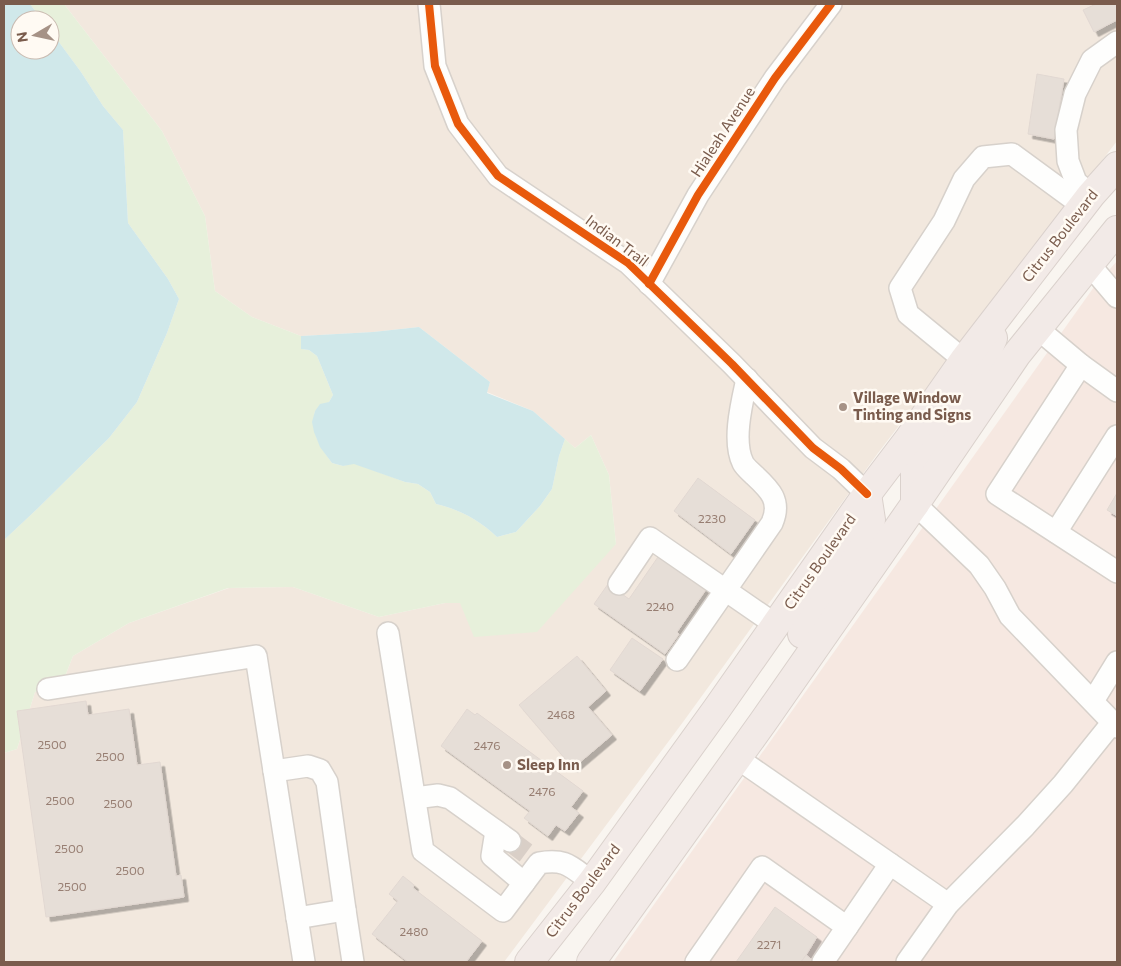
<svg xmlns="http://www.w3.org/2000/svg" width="1121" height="966" font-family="Commissioner,sans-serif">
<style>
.residential{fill:#f2e8de}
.commercial{fill:#f6e8e1}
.green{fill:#e7f0db}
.water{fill:#d0e8ea}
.building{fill:#e6ded7;stroke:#e2d8d2;filter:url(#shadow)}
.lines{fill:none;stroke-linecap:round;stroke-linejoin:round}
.minor-tunnel{stroke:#d9cfc7;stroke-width:21;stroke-dasharray:21 11;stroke-linecap:butt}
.minor-casing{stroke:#d7d1cb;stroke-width:24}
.highway-casing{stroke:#dad1cc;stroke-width:30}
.minor{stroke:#fefefd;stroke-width:21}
.highway{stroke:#f2eae7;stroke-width:28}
.cycleway-casing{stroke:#fffaf3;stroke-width:11}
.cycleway{stroke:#e8590c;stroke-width:8}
.poi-dot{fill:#a69286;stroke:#fffaf3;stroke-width:2}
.labels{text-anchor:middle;stroke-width:5;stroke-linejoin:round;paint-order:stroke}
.number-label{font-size:12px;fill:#977e72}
.street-label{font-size:15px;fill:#7a5c4d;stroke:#fffaf3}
.poi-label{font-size:15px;font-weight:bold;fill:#7a5c4d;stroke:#fffaf3;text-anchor:start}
</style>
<defs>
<filter id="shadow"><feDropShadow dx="4.5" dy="4.5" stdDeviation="0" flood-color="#0004"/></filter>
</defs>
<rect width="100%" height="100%" fill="#f9f5f0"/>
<!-- residential -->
<path class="residential" d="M64 4H1117V141L878 453 683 722 504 962H4V753L17 749 35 692 62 684 73 656 129 623 229 588 293 587 379 617 445 603H460L616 544 609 475 591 435 575 448 533 411 487 392 490 382 419 327 373 332 301 336 252 317 215 291 205 216 162 131Z"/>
<!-- commercial -->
<path class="commercial" d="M1117 261V962H613L1094 287Z"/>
<!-- green -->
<path class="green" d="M30 4H64L162 131 205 216 215 291 252 317 301 336 302 349 309 350 317 356 333 395 329 402 315 411C310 433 320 446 332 463L343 466 354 463 405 482 418 484 430 492 436 504C461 510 479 520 497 537L516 532 540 506 552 489 559 456 565 439 575 448 591 435 609 475 616 544 537 632 474 637 460 603H445L379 617 293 587 228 588 129 623 73 656 62 684 35 692 17 749 4 753V540L36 510 109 438 137 402 167 333 179 299 168 279 128 223 123 130 103 106 81 72 50 30V20H42Z"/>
<!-- water -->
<g class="water">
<path d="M4 4H30L42 20H20V50H50V30L81 72 103 106 123 130 128 223 168 279 179 299 167 333 137 402 109 438 36 510 4 540Z"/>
<path d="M419 327 490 382 487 393 533 411 565 439 559 456 552 489 540 506 516 532 497 537C479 520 461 510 436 504L430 492 418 484 405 482 354 464 343 466 332 463 320 447 314 432 312 422 315 411 320 404 329 402 333 395 317 356 309 350 301 349V336L373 332Z"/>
</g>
<!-- building -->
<g class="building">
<path d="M1096 4H1117V20L1094 32 1083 10Z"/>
<path d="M1037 74 1064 79 1054 139 1028 134Z"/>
<path d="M698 478 755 520 731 554 674 511Z"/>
<path d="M1117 493V516L1107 510Z"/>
<path d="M660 554 707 588 677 632 679 634 665 654 594 604 608 584 629 599Z"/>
<path d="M632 638 663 659 640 691 610 670Z"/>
<path d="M577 656 606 691 588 707 612 735 573 768 519 705Z"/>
<path d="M86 701 88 715 129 709 137 765 160 762 176 876 181 875 184 897 46 917 17 711Z"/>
<path d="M467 709 475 715 477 713 583 791 571 807 579 813 565 831 556 825 548 836 524 818 530 811 441 746Z"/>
<path d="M403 876 414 885 413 888 482 941 466 962H408L372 934 398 901 389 894Z"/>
<path d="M775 907 817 937 806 955 801 962H736Z"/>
<path d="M806 955 815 962H801Z"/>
</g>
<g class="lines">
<!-- minor-tunnel -->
<path class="minor-tunnel" d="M510 841 526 853"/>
<!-- minor casing -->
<g class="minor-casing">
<g id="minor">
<path d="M429 4 435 66 458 124 498 176 628 263 732 364 813 448 841 469 867 494"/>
<path d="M1091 195 1076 182 1068 161 1066 130 1075 94 1092 60 1117 42"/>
<path d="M1089 264 1117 297"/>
<path d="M649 284 698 195 775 78 831 4"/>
<path d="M1038 329 1081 365 1117 391"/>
<path d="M964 360 908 314 900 288 944 221 964 179 983 157 1012 154 1083 206"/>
<path d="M1081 365 997 494 1117 572"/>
<path d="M915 504 979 565 995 588 1010 616 1117 727"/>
<path d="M1056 532 1117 436"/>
<path d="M619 584 650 538 776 625"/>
<path d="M388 633 423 851 503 911 539 863C566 858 571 867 592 882"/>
<path d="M677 660 772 523C782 500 769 489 753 474 750 471 745 467 743 463 732 441 742 402 747 379"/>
<path d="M48 689 256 656 304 962"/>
<path d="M1093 701 1117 662"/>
<path d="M737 758 948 904"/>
<path d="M274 771 308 766 320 770 327 782 345 910"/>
<path d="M415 798 438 795 450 798 510 841"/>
<path d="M496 831 492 856 524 883"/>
<path d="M297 918 345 910 353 962"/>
<path d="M847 927 890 864"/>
<path d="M696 962 762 867 847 927 823 962"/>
<path d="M907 962 948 904 1025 826 1063 784 1112 723"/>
</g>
</g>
<!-- highway casing -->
<g class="highway-casing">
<g id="highway">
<path d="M915 504V473L918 456 938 427 977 376 993 338"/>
<path d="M802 634 834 587 860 544 871 520 867 494"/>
<path d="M529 962 592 882 716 710 867 494 908 440 964 360 1091 195 1117 166"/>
<path d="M591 962 763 722 915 504 1017 354 1117 230"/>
</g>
</g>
<!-- minor -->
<use href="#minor" class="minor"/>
<!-- highway -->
<use href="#highway" class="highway"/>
<!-- cycleway casing -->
<g class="cycleway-casing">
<g id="cycleway">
<path d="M429 4 435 66 458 124 498 176 628 263 732 364 813 448 841 469 867 494"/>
<path d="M649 284 698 195 775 78 831 4"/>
</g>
</g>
<!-- cycleway -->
<use href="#cycleway" class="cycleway"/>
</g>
<!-- markers -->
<g class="poi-dot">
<circle cx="843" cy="407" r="5"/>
<circle cx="507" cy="765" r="5"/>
</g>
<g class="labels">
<!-- number labels -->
<g class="number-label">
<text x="712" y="523">2230</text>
<text x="660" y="611">2240</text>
<text x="561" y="719">2468</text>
<text x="52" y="749">2500</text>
<text x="487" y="750">2476</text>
<text x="110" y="761">2500</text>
<text x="542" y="796">2476</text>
<text x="60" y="805">2500</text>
<text x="118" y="808">2500</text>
<text x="69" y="853">2500</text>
<text x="130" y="875">2500</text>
<text x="72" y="891">2500</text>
<text x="414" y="936">2480</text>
<text x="769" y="949">2271</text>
</g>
<!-- street labels -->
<g class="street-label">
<text transform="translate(723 132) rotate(-57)" y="5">Hialeah Avenue</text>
<text transform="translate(1060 236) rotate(-52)" y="5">Citrus Boulevard</text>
<text transform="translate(617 241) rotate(37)" y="5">Indian Trail</text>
<text transform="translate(820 562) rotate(-55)" y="5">Citrus Boulevard</text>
<text transform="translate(583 891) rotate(-53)" y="5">Citrus Boulevard</text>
</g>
<!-- poi labels -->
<g class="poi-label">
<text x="853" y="403">Village Window<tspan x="853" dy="17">Tinting and Signs</tspan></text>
<text x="517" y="770">Sleep Inn</text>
</g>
</g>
<!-- border -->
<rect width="1121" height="966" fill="none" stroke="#7a5c4d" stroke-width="10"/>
<!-- north arrow -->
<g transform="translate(35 35) rotate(261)"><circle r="24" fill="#fffaf3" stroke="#cabbb1"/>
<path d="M0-4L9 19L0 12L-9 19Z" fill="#a69286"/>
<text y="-8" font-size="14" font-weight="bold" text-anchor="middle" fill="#7a5c4d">N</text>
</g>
</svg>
